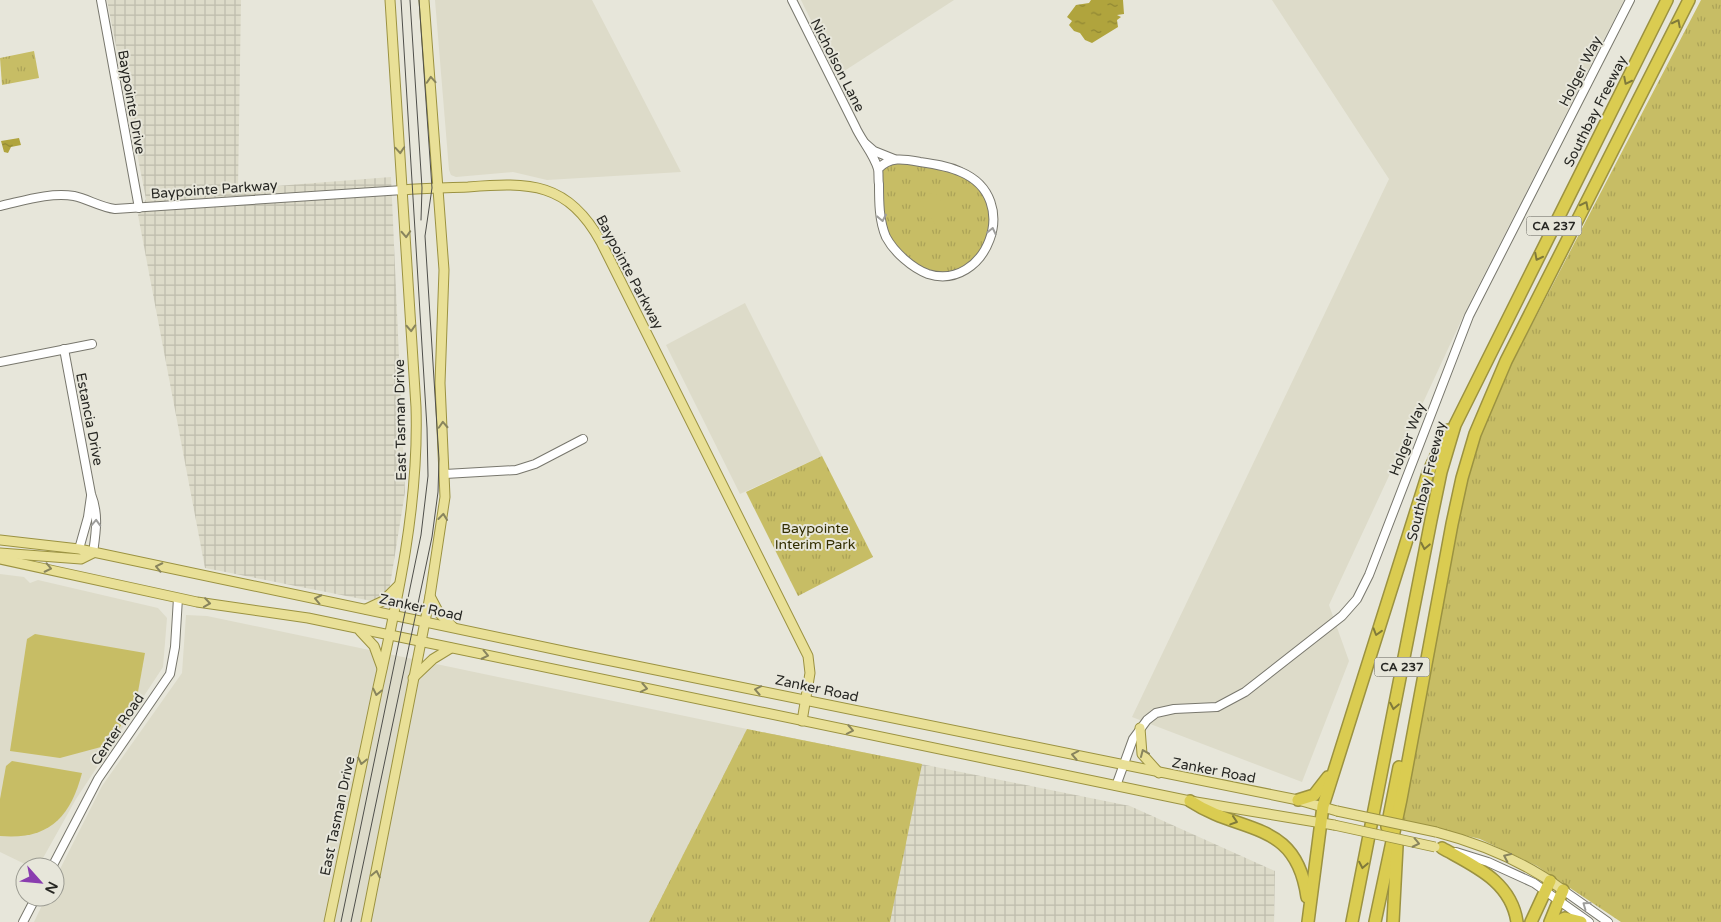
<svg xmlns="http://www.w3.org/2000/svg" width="1721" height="922" font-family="'Varela Round',sans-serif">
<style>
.built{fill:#dddbc9}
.industrial{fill:url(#industrial-grid)}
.grass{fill:url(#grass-tufts)}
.pitch{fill:#c7bd65}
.water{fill:url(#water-ripples)}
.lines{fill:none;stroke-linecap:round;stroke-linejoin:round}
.minor-casing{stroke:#78776d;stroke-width:10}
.major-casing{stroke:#9b9241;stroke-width:11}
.highway-casing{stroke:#9b9241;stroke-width:14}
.minor{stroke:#fff;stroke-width:8}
.major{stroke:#e9e097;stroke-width:9}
.highway{stroke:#dacc51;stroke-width:11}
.tram{stroke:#4f4f4a;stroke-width:1}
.major-bridge-casing{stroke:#9b9241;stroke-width:11;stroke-linecap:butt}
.major-bridge{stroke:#e9e097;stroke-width:9}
.oneway{stroke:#807a3a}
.oneway2{stroke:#88845d}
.oneway3{stroke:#9e9e9c}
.labels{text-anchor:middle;stroke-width:4;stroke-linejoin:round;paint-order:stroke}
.shield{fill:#e7e6da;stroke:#61605a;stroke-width:1}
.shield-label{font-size:12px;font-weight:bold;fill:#272723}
.street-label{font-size:14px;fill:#272723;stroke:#e7e6da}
.park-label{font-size:14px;fill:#332e01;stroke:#e7e6da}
</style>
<defs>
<pattern id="industrial-grid" width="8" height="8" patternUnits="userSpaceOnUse" patternTransform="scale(1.25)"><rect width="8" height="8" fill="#dddbc9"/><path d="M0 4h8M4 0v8" fill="none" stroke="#bebcac"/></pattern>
<pattern id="grass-tufts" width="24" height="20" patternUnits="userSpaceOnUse" patternTransform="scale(1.25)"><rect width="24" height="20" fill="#c7bd65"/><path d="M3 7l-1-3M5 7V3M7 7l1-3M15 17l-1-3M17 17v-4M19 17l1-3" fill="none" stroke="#aba257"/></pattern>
<pattern id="water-ripples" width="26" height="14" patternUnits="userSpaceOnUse" patternTransform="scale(1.25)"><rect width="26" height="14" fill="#b0a43d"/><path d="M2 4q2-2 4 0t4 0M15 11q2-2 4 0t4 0" fill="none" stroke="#8f8633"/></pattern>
</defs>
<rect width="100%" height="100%" fill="#e7e6da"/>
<!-- built -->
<g class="built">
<path d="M435 0H592L681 172 547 180 513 172 456 177 451 175 449 170Z"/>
<path d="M801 0H954L838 75Z"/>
<path d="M1272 0H1624L1467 308 1329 605 1349 661 1302 782 1132 717 1389 179Z"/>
<path d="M745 303 822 456 740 494 666 345Z"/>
<path d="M0 574 24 577 30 583 38 580 158 608 167 618 163 667 76 799 38 867H31L0 852Z"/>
<path d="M186 615 207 616 747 729 649 922H34L46 897H55V879L102 786 182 673Z"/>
</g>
<!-- industrial -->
<g class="industrial">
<path d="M107 0H241L238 189 391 177 405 492 387 604 205 568 138 215 146 199Z"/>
<path d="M747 729 1130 806 1275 871 1274 922H649Z"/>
</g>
<!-- grass -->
<g class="grass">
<path d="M1701 0H1721V922H1621L1537 866 1480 839 1398 819 1475 434Z"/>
<path d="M34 51 39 78 2 85 0 58Z"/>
<path d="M904 162C923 165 945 167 963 177 1023 210 972 301 914 263 904 256 894 246 889 235 881 216 882 192 881 171L888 164Z"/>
<path d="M822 456 873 557 798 596 746 492Z"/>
<path d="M747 729 922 764 890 922H649Z"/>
</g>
<!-- pitch -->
<g class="pitch">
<path d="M934 191 950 214 935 224 920 201Z"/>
<path d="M35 634 145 653 136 703 112 739 101 747 60 758 10 751 27 639Z"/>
<path d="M12 761 82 773C70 818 49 840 0 836V799L6 766Z"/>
</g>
<!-- water -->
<g class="water">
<path d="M1091 0H1123L1124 14 1117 15 1121 17 1117 20 1118 27 1092 43 1085 40 1080 33 1074 31 1069 25 1072 21 1067 17 1076 5 1089 3Z"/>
<path d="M19 138 21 145 11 147 8 153 4 152 1 141Z"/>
</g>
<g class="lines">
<!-- minor casing -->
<g class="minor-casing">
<g id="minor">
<path d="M101 0 139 208"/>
<path d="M792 0C813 42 834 84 855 126 861 140 874 154 878 169 879 173 878 180 879 184 879 201 879 221 886 237 894 252 912 268 928 274 985 292 1024 199 961 172 948 166 934 164 920 162 904 159 890 156 878 169"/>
<path d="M866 144 874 151 894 159"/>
<path d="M0 206C23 201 50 192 74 196 88 199 100 207 115 209L403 190"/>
<path d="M64 349 91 494C99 514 96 532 93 553"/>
<path d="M0 362 92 344"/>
<path d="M445 474 516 470 535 464 583 439"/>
<path d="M79 549 88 517 91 496"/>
<path d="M1116 786 1133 739 1147 720 1156 713 1174 709 1217 707 1245 692 1342 616 1357 599 1369 575 1469 316 1630 0"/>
<path d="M1456 852 1488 862 1534 883 1589 922"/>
<path d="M52 867 98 779 170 674 175 647 178 598"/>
<path d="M1563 890 1608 922"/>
<path d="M23 922 36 897"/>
</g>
</g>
<!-- major casing -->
<g class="major-casing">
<g id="major">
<path d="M403 190C424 188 446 188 468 187 530 182 568 182 601 242L808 656 810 673 802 721"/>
<path d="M0 540 79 549 577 654 1298 800 1337 811"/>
<path d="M0 553 81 559 93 553"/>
<path d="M0 559 197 602 308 618 1190 801 1334 825"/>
<path d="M430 596 439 613 453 627"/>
<path d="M366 609 383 601 398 586"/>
<path d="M360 631 374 646 382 668"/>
<path d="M413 678 433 659 451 648"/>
<path d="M1140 728 1142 754 1159 773"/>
<path d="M1436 832C1482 844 1525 862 1563 890"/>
<path d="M329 922C345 845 361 768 377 692 398 598 419 504 416 407L390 0"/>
<path d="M366 922 430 596 445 497 440 383 444 270 424 0"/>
</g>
</g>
<!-- highway casing -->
<g class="highway-casing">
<g id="highway">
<path d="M1298 800 1314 795 1328 777"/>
<path d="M1190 801C1242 835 1296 819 1307 897"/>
<path d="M1387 827 1399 767"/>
<path d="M1442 848C1474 866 1511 881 1517 922"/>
<path d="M1308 922 1323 806 1428 473 1448 430"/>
<path d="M1352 922 1431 520 1441 472 1455 425 1667 0"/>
<path d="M1375 922 1401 799 1452 524 1462 478 1475 434 1506 361 1689 0"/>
<path d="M1393 922 1397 846"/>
<path d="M1531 922 1550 881"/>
<path d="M1550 922 1563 890"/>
<path d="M1557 922 1565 918 1581 922"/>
</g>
</g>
<!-- minor -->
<use href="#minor" class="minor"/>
<!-- major -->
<use href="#major" class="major"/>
<!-- highway -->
<use href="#highway" class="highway"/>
<!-- tram -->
<g class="tram">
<path d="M410 0 422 188 421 220"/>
<path d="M341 922 421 535 428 476 427 428 401 0"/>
<path d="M351 922 432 537 438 492 439 459 425 236 432 188 419 0"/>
</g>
<!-- major-bridge casing -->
<g class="major-bridge-casing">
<g id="major-bridge">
<path d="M1337 811 1436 832"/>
<path d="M1334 825 1435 847"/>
</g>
</g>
<!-- major-bridge -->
<use href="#major-bridge" class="major-bridge"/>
</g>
<!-- one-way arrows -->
<defs><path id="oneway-chevron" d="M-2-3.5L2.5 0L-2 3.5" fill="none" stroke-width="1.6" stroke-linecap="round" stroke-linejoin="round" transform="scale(1.25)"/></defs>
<g class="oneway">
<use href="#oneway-chevron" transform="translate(1677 23) rotate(-63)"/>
<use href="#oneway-chevron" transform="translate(1627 81) rotate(117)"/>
<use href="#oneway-chevron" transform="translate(1585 205) rotate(-63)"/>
<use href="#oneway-chevron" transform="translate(1538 257) rotate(117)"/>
<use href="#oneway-chevron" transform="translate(1425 546) rotate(101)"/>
<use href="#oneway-chevron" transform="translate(1377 632) rotate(107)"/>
<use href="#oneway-chevron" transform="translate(1394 706) rotate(101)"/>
<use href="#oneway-chevron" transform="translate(1234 821) rotate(18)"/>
<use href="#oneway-chevron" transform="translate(1363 865) rotate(101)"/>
</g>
<g class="oneway2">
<use href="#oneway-chevron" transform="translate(431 80) rotate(-94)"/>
<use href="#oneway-chevron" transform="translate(400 150) rotate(86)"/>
<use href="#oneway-chevron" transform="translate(406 234) rotate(87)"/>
<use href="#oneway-chevron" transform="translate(411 328) rotate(87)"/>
<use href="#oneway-chevron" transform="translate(443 425) rotate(-93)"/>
<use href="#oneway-chevron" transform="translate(443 517) rotate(-84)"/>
<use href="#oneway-chevron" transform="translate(159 567) rotate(-168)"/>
<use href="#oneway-chevron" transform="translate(48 568) rotate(12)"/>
<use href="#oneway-chevron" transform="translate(318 599) rotate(-168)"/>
<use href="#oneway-chevron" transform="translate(207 603) rotate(8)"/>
<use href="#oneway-chevron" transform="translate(485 655) rotate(12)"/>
<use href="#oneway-chevron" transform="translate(644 688) rotate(11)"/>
<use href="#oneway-chevron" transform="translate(758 690) rotate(-169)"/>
<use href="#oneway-chevron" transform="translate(377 692) rotate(102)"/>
<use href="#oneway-chevron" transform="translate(850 730) rotate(11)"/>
<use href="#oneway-chevron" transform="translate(1144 753) rotate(-113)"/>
<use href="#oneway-chevron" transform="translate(1075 755) rotate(-169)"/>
<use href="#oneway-chevron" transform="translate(362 761) rotate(102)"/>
<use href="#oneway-chevron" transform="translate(1416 843) rotate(12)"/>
<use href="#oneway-chevron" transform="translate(1507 857) rotate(-155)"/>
<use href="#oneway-chevron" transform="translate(376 874) rotate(-78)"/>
</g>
<g class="oneway3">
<use href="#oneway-chevron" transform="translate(882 218) rotate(79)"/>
<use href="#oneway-chevron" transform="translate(992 231) rotate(-77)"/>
<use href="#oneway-chevron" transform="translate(96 523) rotate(-88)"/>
<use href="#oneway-chevron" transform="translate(1586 905) rotate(-144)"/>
</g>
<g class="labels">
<!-- shield labels -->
<g class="shield">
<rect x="1526.5" y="216.5" width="55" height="19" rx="4"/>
<rect x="1374.5" y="657.5" width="55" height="19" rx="4"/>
</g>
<g class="shield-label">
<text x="1554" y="230">CA 237</text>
<text x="1402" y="671">CA 237</text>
</g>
<!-- street labels -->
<g class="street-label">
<text transform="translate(838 65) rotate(63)" y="5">Nicholson Lane</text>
<text transform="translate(1580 71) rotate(-63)" y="5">Holger Way</text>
<text transform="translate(132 102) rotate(80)" y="5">Baypointe Drive</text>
<text transform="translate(1595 111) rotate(-63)" y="5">Southbay Freeway</text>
<text transform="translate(214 189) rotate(-4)" y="5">Baypointe Parkway</text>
<text transform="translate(630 272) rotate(62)" y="5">Baypointe Parkway</text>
<text transform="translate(90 419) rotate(79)" y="5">Estancia Drive</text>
<text transform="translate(400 420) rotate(-91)" y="5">East Tasman Drive</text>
<text transform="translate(1407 439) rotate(-69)" y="5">Holger Way</text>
<text transform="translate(1426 481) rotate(-76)" y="5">Southbay Freeway</text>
<text transform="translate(421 607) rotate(12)" y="5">Zanker Road</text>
<text transform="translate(817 688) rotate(12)" y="5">Zanker Road</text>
<text transform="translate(117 729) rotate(-56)" y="5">Center Road</text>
<text transform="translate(1214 770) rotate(11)" y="5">Zanker Road</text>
<text transform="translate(337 816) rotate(-78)" y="5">East Tasman Drive</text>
</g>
<!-- park labels -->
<g class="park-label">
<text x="815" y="533">Baypointe<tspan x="815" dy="16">Interim Park</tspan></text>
</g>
</g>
<!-- north arrow -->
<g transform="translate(40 882) rotate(117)"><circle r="24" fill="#e7e6da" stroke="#9a9a91"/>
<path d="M0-4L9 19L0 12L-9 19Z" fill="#8a3daf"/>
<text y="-8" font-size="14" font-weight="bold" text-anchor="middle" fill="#272723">N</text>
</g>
</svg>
